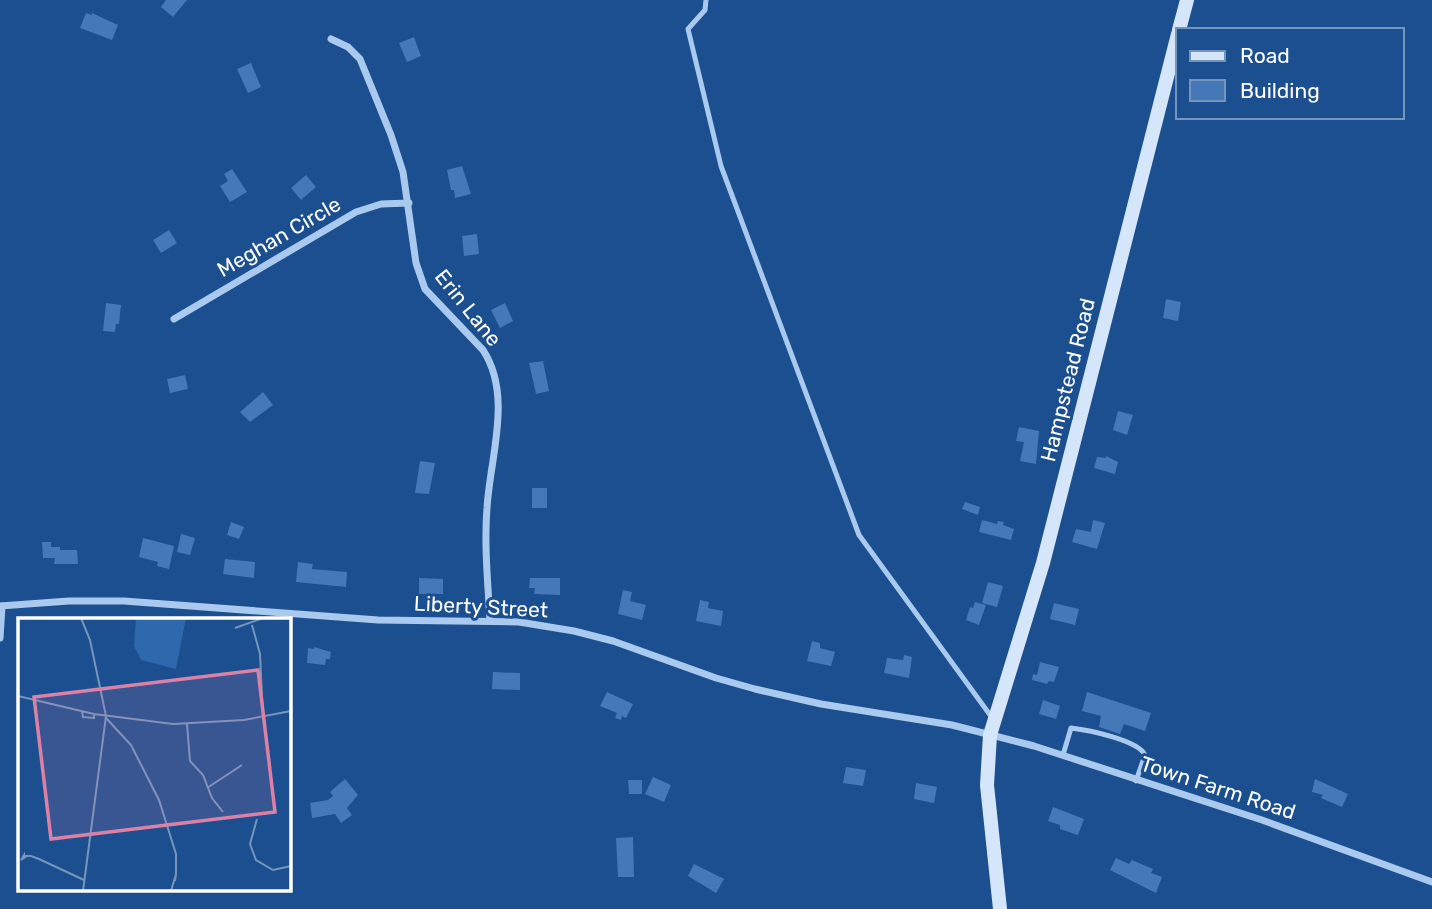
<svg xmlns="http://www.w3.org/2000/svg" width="1432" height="909" font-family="Rubik,sans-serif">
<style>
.building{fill:#4478b7}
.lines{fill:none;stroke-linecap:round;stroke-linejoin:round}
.lane{stroke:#a9c9ee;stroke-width:5}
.street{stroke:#a9c9ee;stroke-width:7}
.secondary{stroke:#d6e6fa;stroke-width:14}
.labels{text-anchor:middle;stroke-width:6;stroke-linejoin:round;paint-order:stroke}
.street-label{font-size:21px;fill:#fff;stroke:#1b4f8f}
.inset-road{fill:none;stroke:#7695bc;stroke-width:2}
.view{fill:#dd80a5;fill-opacity:0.15;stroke:#dd80a5;stroke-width:3.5}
.inset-edge{fill:none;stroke:#fff;stroke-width:3.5}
</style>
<rect width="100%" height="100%" fill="#1b4f8f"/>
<!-- building -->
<g class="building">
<path d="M166 0H187L173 17 161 7Z"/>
<path d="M86 13 92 15V13L118 25 112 40 80 28Z"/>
<path d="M414 37 421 56 407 62 399 43Z"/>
<path d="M251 63 261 87 248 93 237 69Z"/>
<path d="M462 166 471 194 455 198 454 190H451L447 170Z"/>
<path d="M232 169 247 192 230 202 220 186 228 181 224 174Z"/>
<path d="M306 175 316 187 301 200 291 188Z"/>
<path d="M169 230 177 243 161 253 153 240Z"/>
<path d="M477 234 479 254 464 256 462 236Z"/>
<path d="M1166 299 1181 302 1178 321 1163 318Z"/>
<path d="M106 303 121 305 119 324H116L115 332 103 331Z"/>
<path d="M505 303 513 321 500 328 491 310Z"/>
<path d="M543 361 549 391 536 394 529 363Z"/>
<path d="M185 375 188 389 170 393 167 379Z"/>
<path d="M263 392 273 405 250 422 240 412Z"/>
<path d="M1118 411 1133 415 1127 435 1113 430Z"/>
<path d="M1019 427 1039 431 1036 464 1020 461 1024 442 1016 441Z"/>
<path d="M1106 456 1118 462 1115 474 1094 468 1097 457 1106 458Z"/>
<path d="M420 461 435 463 429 494 415 493Z"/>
<rect x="532" y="488" width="15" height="20"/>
<path d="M965 502 980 507 978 515 962 509Z"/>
<path d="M982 520 997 524 998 521 1004 522 1003 525 1014 529 1011 540 979 532Z"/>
<path d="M1093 520 1105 523 1097 549 1072 542 1076 529 1091 532Z"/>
<path d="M231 522 244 527 239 539 227 535Z"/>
<path d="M181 534 195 538 190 555 177 552Z"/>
<path d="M143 538 174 546 169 569 157 566 158 562 139 557Z"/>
<path d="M42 542H51V547H60V550H77L78 564H54L55 558H43Z"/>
<path d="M225 559 255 562 254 578 223 574Z"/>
<path d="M298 562 313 564 312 569 347 572 346 587 296 582Z"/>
<path d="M419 578 443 579V594H419Z"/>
<path d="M530 578H560V595L534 594 535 588H529Z"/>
<path d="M988 582 1003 586 997 607 982 603Z"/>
<path d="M623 590 632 592 630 601 646 605 642 620 618 614Z"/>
<path d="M700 600 709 602 708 608 723 611 721 626 696 621Z"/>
<path d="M975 602 986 605 979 625 966 620 970 607 973 608Z"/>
<path d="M1054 603 1079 609 1075 625 1050 619Z"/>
<path d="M812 641 820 643V648L835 652 831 666 807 661Z"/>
<path d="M314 647 331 652 330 659H326L325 665 307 663 308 648 314 649Z"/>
<path d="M904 655 912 657 909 678 884 673 887 658 903 660Z"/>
<path d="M1040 662 1059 667 1054 682 1049 681 1047 684 1032 680 1033 674 1037 675Z"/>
<path d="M493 672 520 673V690L492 689Z"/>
<path d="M607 692 633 704 626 718 622 716 621 720 615 718 617 713 600 706Z"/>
<path d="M1087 692 1151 713 1145 731 1124 724 1120 734 1099 727 1101 716 1082 711Z"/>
<path d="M1043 700 1060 706 1056 719 1039 714Z"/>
<path d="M846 767 866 770 863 786 843 783Z"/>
<path d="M653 777 671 785 664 802 645 794Z"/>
<path d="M345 779 358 795 347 808 352 815 341 823 335 814 312 818 310 803 328 800 333 796 330 792Z"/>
<path d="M1315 779 1348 794 1342 807 1321 798 1323 795 1312 792Z"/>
<path d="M628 780H642V794H629Z"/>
<path d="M916 783 937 787 934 803 914 799Z"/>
<path d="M1053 807 1084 819 1078 835 1060 829V825L1048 821Z"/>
<path d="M633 837 634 877H618L616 838Z"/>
<path d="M1116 858 1129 864 1132 860 1153 869 1151 873 1162 877 1156 893 1110 870Z"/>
<path d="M694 864 724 879 716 893 688 876Z"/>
</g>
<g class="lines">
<!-- lane -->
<g class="lane">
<path d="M706 0 705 10 688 29 721 166 859 535 993 719"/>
<path d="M1063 755 1071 728C1088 730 1138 740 1145 755L1136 781"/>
</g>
<!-- street -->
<g class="street">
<path d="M331 39 348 47 360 59 391 135 403 172 416 263 425 289 483 350C513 396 490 457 487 508 484 545 488 584 490 621"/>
<path d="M174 319 356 212 381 204 409 203"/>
<path d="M0 606 69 601H124L378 620 519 622 574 631 613 641 716 678 755 689 821 704 952 725 1034 746 1262 820 1432 882"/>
<path d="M0 638 2 606"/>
</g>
<!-- secondary -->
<g class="secondary">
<path d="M1179 30 1187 0"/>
<path d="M1000 909 987 785 990 735 1043 563 1178 34"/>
</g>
</g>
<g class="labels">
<!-- street labels -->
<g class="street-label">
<text transform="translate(279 237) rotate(-30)" y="7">Meghan Circle</text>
<text transform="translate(468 308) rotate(51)" y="7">Erin Lane</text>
<text transform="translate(1068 380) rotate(-76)" y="7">Hampstead Road</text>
<text transform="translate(481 607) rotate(3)" y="7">Liberty Street</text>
<text transform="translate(1218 788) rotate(18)" y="7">Town Farm Road</text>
</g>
</g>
<!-- overview -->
<g transform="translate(18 618)">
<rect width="273" height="273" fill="#1b4f8f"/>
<path d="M118 0H168L158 51 123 42 116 28Z" fill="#2e69ad"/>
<path class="inset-road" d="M63 0 72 22 88 98 65 273M234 7 242 36 245 99M217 10 245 0M0 78 76 96 155 106 226 102 273 93M64 93 65 99 76 100V96M88 100 113 127 141 182 158 236V256M169 106 172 143 185 157 194 180 205 194M189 170 224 147M239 201 232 226 238 242 255 252 273 248M9 238 3 242 6 237V238H13L21 241 66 262M153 273 158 256 157 263"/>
<path class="view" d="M240 52 257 194 33 221 16 79Z"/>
<rect width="273" height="273" class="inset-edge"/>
</g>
<!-- legend -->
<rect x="1176" y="28" width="228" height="91" fill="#1b4f8f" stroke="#7695bc" stroke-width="2"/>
<rect x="1190" y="51" width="35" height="10" fill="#d6e6fa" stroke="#7695bc" stroke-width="2"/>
<text x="1240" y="63" font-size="21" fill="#ffffff">Road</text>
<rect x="1190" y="80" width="35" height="21" fill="#4478b7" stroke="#7695bc" stroke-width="2"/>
<text x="1240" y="98" font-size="21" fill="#ffffff">Building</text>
</svg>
